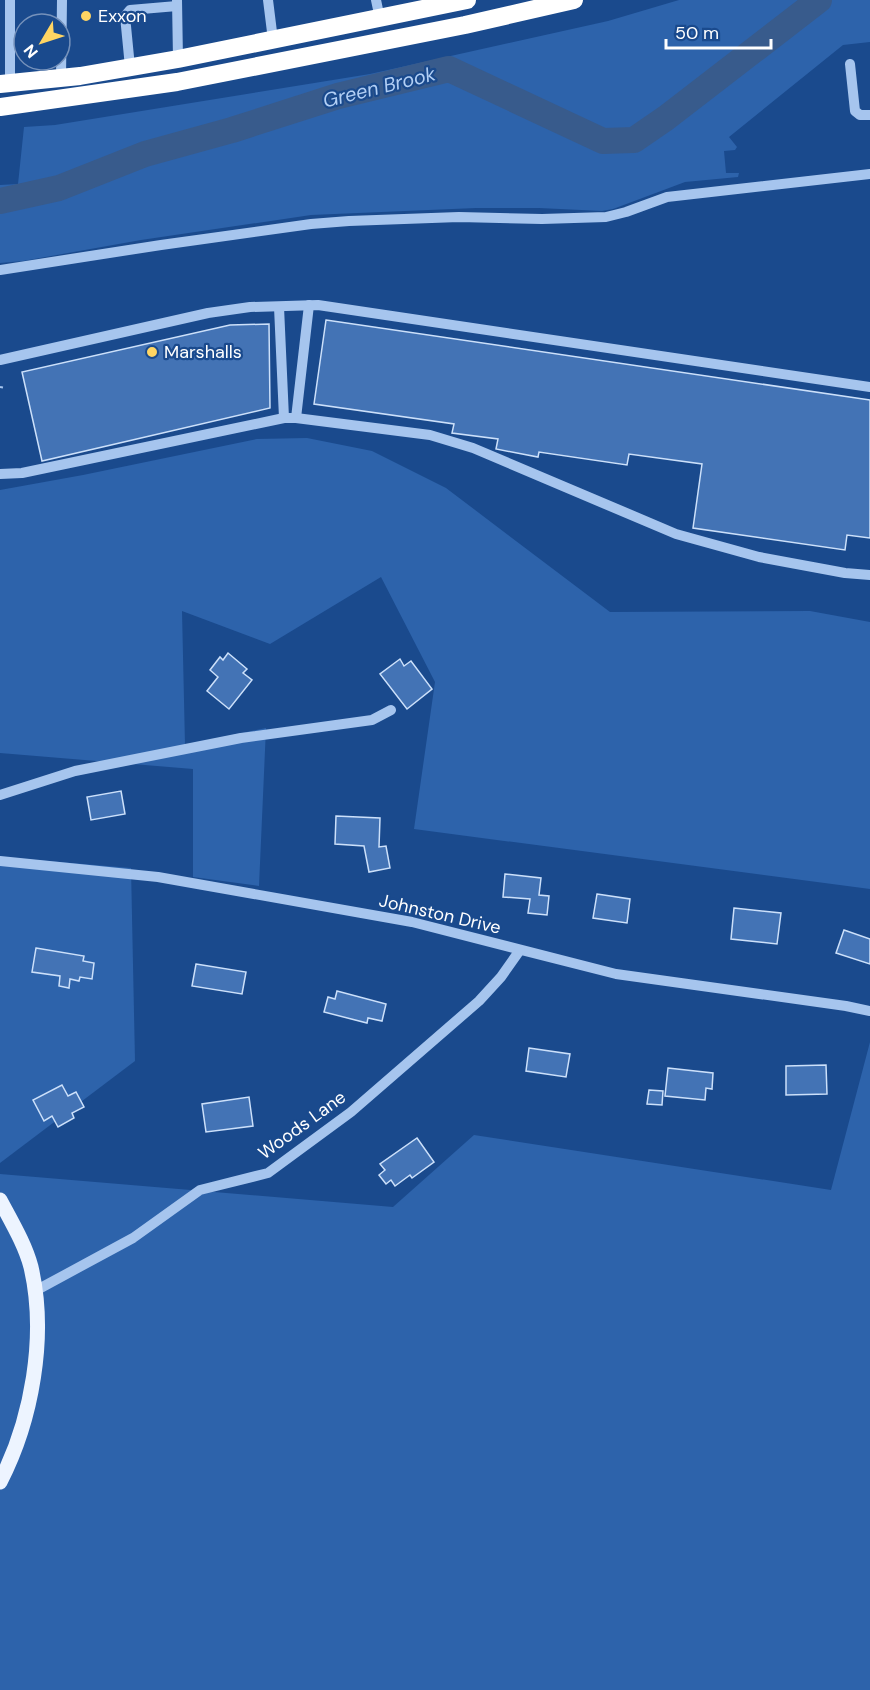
<svg xmlns="http://www.w3.org/2000/svg" width="870" height="1690" font-family="'DM Sans',sans-serif">
<style>
.green{fill:#2d63ab}
.lines{fill:none;stroke-linecap:round;stroke-linejoin:round}
.river{stroke:#385b8c;stroke-width:26}
.building{fill:#4373b5;stroke:#cce0fa;stroke-width:1.5}
.path{stroke:#a6c5ee;stroke-width:2;stroke-dasharray:3 4.5;stroke-linecap:butt}
.minor{stroke:#a6c5ee;stroke-width:10}
.major{stroke:#edf4ff;stroke-width:15}
.highway{stroke:#fff;stroke-width:18}
.poi-dot{fill:#ffd563;stroke:#1a4a8d;stroke-width:2}
.labels{text-anchor:middle;stroke-width:4.5;stroke-linejoin:round;paint-order:stroke}
.poi-label{font-size:18px;fill:#fff;stroke:#1a4a8d;text-anchor:start}
.street-label{font-size:18px;fill:#fff;stroke:#1a4a8d}
.water-label{font-size:20px;font-style:italic;fill:#b2cff5;stroke:#1a4a8d}
</style>
<rect width="100%" height="100%" fill="#1a4a8d"/>
<!-- green -->
<g class="green">
<path d="M679 0H870V42L843 45 729 137 737 147 735 150 724 151 726 173H739L738 177 685 182 613 209 602 211 539 208H476L311 215 141 240 23 261 0 263V185L18 184 24 127 55 125 370 74 608 21Z"/>
<path d="M307 438 372 451 446 488 610 612 810 611 870 622V889L414 829 435 682 381 577 270 644 182 611 185 745 266 728 259 886 193 877V769L0 753V490L83 475 257 439Z"/>
<path d="M0 857 131 868 135 1061 0 1163Z"/>
<path d="M870 1042V1690H0V1174L393 1207 474 1135 831 1190Z"/>
</g>
<g class="lines">
<!-- river -->
<path class="river" d="M0 201 59 188 145 154 232 130 338 96 449 69 603 141 634 140 666 118 819 0"/>
</g>
<!-- building -->
<g class="building">
<path d="M326 320 870 400V538L847 535 845 550 693 528 702 464 629 454 627 465 539 452 538 457 496 449 498 439 452 433 454 424 314 404Z"/>
<path d="M269 324 270 408 42 461 22 372 230 325Z"/>
<path d="M228 653 247 669 243 673 252 680 229 709 207 691 218 677 210 670 220 657 223 660Z"/>
<path d="M400 659 404 666 411 661 432 689 407 709 380 674Z"/>
<path d="M121 791 125 814 91 820 87 797Z"/>
<path d="M336 816 380 818 379 847 386 846 390 868 369 872 364 846 335 844Z"/>
<path d="M505 874 541 878 539 895 549 896 547 915 528 913 530 899 503 897Z"/>
<path d="M597 894 630 899 627 923 593 918Z"/>
<path d="M734 908 781 913 777 944 731 939Z"/>
<path d="M844 930 870 939V964L836 953Z"/>
<path d="M36 948 84 956 83 961 94 963 92 979 80 977 79 981 70 979 69 988 59 986 60 976 32 972Z"/>
<path d="M196 964 246 972 242 994 192 986Z"/>
<path d="M337 991 386 1004 382 1021 368 1018 367 1023 324 1012 328 997 335 999Z"/>
<path d="M529 1048 570 1054 566 1077 526 1071Z"/>
<path d="M826 1065 827 1094 786 1095V1066Z"/>
<path d="M668 1068 713 1073 712 1089 706 1088 705 1100 665 1096Z"/>
<path d="M62 1085 68 1096 76 1092 84 1107 72 1113 74 1118 58 1127 52 1116 44 1121 33 1100Z"/>
<path d="M649 1090 663 1091 662 1105 647 1104Z"/>
<path d="M249 1097 253 1126 206 1132 202 1104Z"/>
<path d="M417 1138 434 1162 412 1178 410 1175 395 1186 391 1180 386 1184 379 1175 385 1170 380 1164Z"/>
</g>
<g class="lines">
<!-- path -->
<path class="path" d="M0 387 6 388"/>
<!-- minor -->
<g class="minor">
<path d="M177 0 178 59"/>
<path d="M268 0 273 40"/>
<path d="M376 0 380 19"/>
<path d="M850 64 855 111 860 115H870"/>
<path d="M130 67 125 16 130 10 177 6"/>
<path d="M61 78 62 0"/>
<path d="M10 84V0"/>
<path d="M0 270 161 245 311 224 349 221 459 217 542 219 606 217 626 212 667 197 870 174"/>
<path d="M279 307 284 418"/>
<path d="M0 360 208 313 250 307 318 305 870 387"/>
<path d="M296 418 309 305"/>
<path d="M0 474 22 473 284 418H296L430 435 473 448 676 534 759 557 845 573 870 575"/>
<path d="M0 795 75 771 241 738 372 720 391 710"/>
<path d="M0 861 158 877 412 922 616 974 846 1006 870 1011"/>
<path d="M35 1291 133 1238 200 1190 268 1173 351 1112 479 1001 501 977 520 950"/>
</g>
<!-- major -->
<path class="major" d="M0 1200C11 1221 25 1244 31 1267 47 1336 32 1420 0 1482"/>
<!-- highway -->
<g class="highway">
<path d="M0 84 80 76 178 59 467 0"/>
<path d="M0 107 177 82 465 25 574 0"/>
</g>
</g>
<!-- markers -->
<g class="poi-dot">
<circle cx="86" cy="16" r="6"/>
<circle cx="152" cy="352" r="6"/>
</g>
<g class="labels">
<!-- poi labels -->
<g class="poi-label">
<text x="98" y="22">Exxon</text>
<text x="164" y="358">Marshalls</text>
</g>
<!-- street labels -->
<g class="street-label">
<text transform="translate(440 914) rotate(13)" y="6">Johnston Drive</text>
<text transform="translate(302 1125) rotate(-36)" y="6">Woods Lane</text>
</g>
<!-- water labels -->
<g class="water-label">
<text transform="translate(379 87) rotate(-14)" y="7">Green Brook</text>
</g>
</g>
<!-- north arrow -->
<g transform="translate(42 42) rotate(231)"><circle r="28" fill="#1a4a8d" stroke="#7692bb" stroke-width="1.5"/>
<path d="M0-4.5L10 22L0 15L-10 22Z" fill="#ffd563"/>
<text y="-9" font-size="16" font-weight="bold" text-anchor="middle" fill="#ffffff">N</text>
</g>
<!-- scale -->
<path d="M666 39v9h105v-9" fill="none" stroke="#ffffff" stroke-width="3"/>
<text x="675" y="39" font-size="18" fill="#ffffff" stroke="#1a4a8d" stroke-width="4.5" paint-order="stroke">50 m</text>
</svg>
